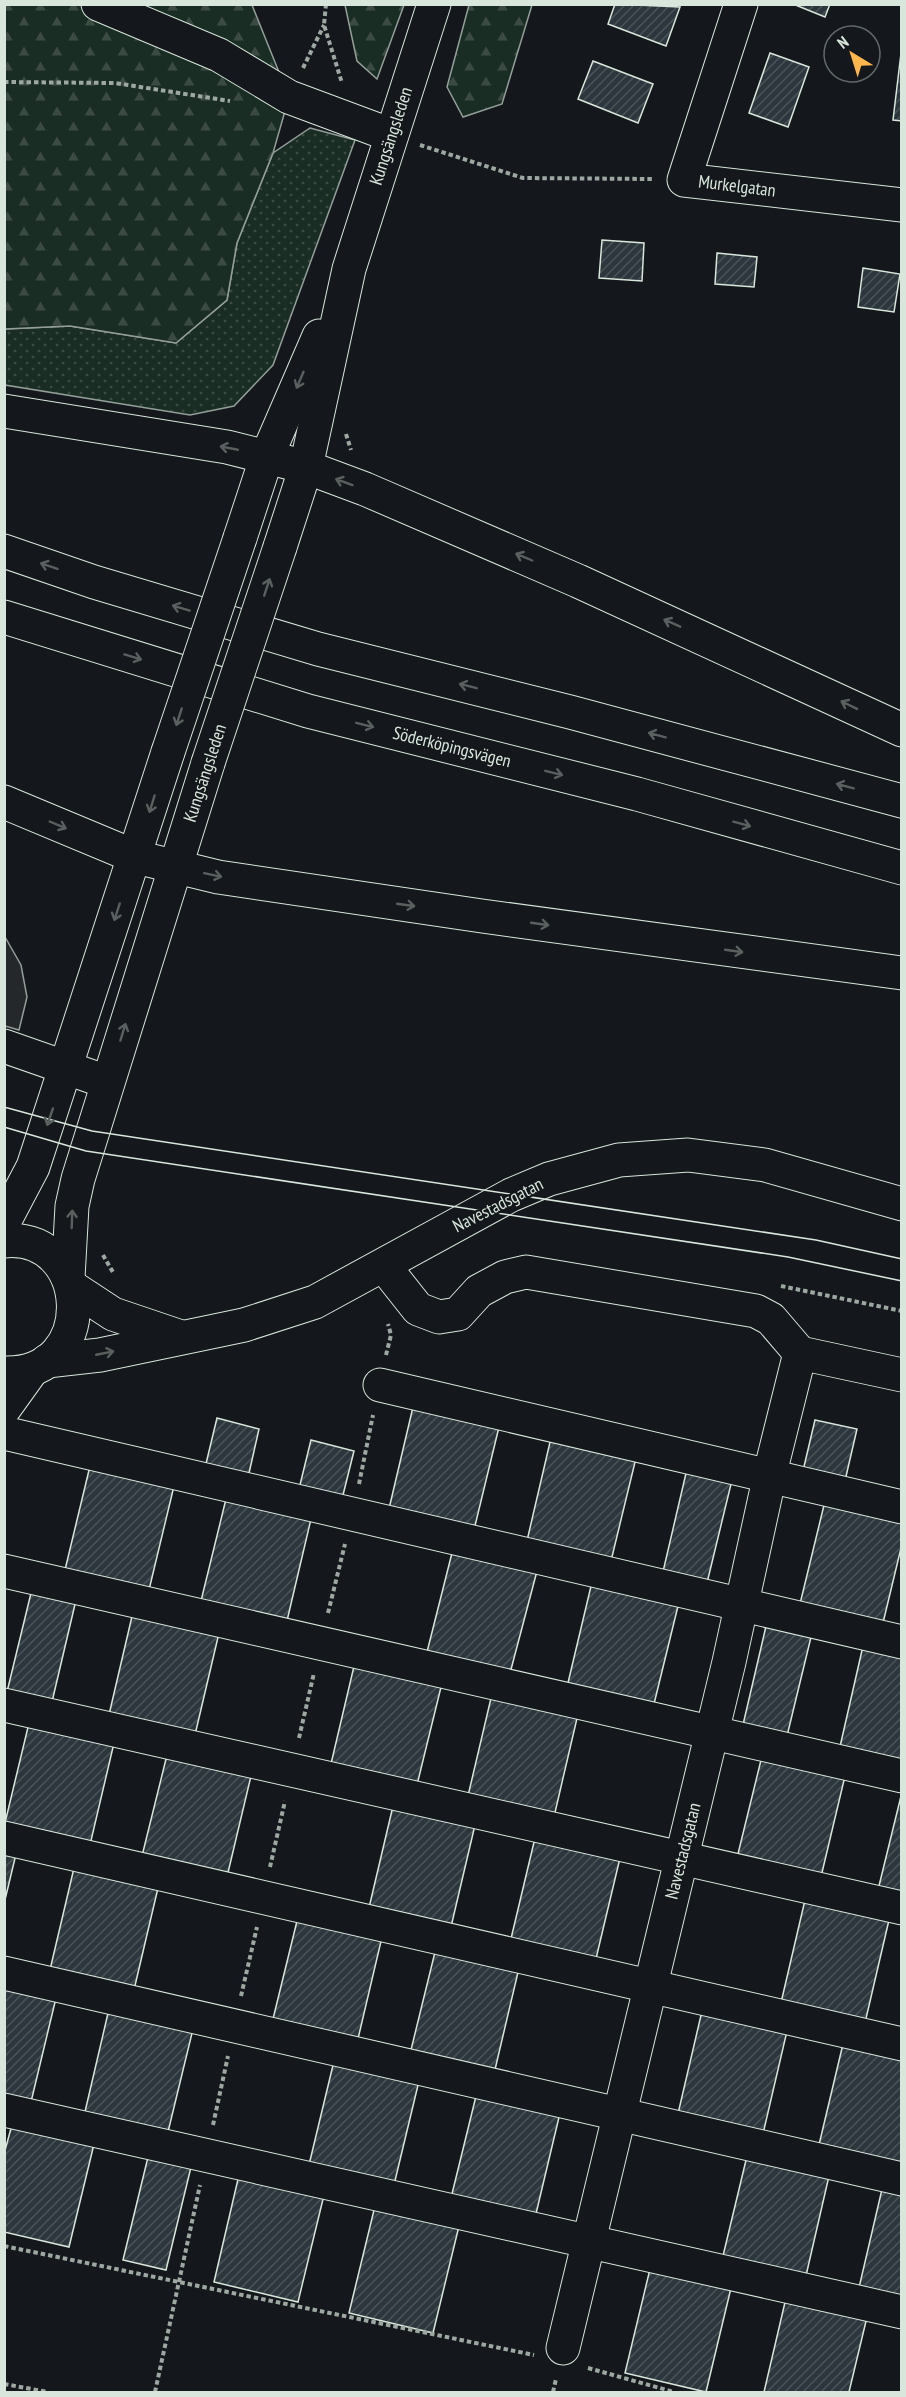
<svg xmlns="http://www.w3.org/2000/svg" width="906" height="2397" font-family="'PT Sans Narrow',sans-serif">
<style>
.grass{fill:url(#grass-dots);stroke:#939e99;stroke-width:1.5}
.forest{fill:url(#forest-firs);stroke:#939e99;stroke-width:1.5}
.parking{fill:#24282b;stroke:#939e99;stroke-width:1.5}
.building{fill:url(#building-hatch);stroke:#d8e6dc;stroke-width:1.5}
.lines{fill:none;stroke-linecap:round;stroke-linejoin:round}
.minor-casing{stroke:#d8e6dc;stroke-width:35}
.major-casing{stroke:#d8e6dc;stroke-width:35}
.highway-casing{stroke:#d8e6dc;stroke-width:35}
.path{stroke:#9da8a2;stroke-width:4;stroke-dasharray:4.5 3;stroke-linecap:butt}
.minor{stroke:#14181c;stroke-width:33}
.major{stroke:#14181c;stroke-width:33}
.highway{stroke:#14181c;stroke-width:33}
.tram{stroke:#d8e6dc;stroke-width:1.5}
.major-bridge-casing{stroke:#d8e6dc;stroke-width:35;stroke-linecap:butt}
.major-bridge{stroke:#14181c;stroke-width:33}
.oneway{stroke:#59605f}
.labels{text-anchor:middle;stroke-width:4.5;stroke-linejoin:round;paint-order:stroke}
.street-label{font-size:18px;fill:#d8e6dc;stroke:#14181c}
</style>
<defs>
<pattern id="grass-dots" width="8" height="8" patternUnits="userSpaceOnUse" patternTransform="scale(1.5)"><rect width="8" height="8" fill="#1a2d24"/><path d="M2 2h.1M6 6h.1" fill="none" stroke="#3b4b43" stroke-width="1.8" stroke-linecap="round"/></pattern>
<pattern id="forest-firs" width="22" height="20" patternUnits="userSpaceOnUse" patternTransform="scale(1.5)"><rect width="22" height="20" fill="#1a2d24"/><path d="M5 1l3.5 6h-7zM16 11l3.5 6h-7z" fill="#3b4b43"/></pattern>
<pattern id="building-hatch" width="6" height="6" patternUnits="userSpaceOnUse" patternTransform="scale(1.5)"><rect width="6" height="6" fill="#2c363c"/><path d="M-1 1l2-2M0 6l6-6M5 7l2-2" fill="none" stroke="#4a5358"/></pattern>
</defs>
<rect width="100%" height="100%" fill="#14181c"/>
<!-- grass -->
<path class="grass" d="M310 128 355 140 273 365 234 406 190 415 5 385V329L70 326 176 343 227 300 237 243 273 153Z"/>
<!-- forest -->
<g class="forest">
<path d="M5 5H252L289 97 273 153 237 243 227 300 176 343 70 326 5 329Z"/>
<path d="M345 5H404L377 79 357 61Z"/>
<path d="M469 5H532L502 104 463 117 447 87Z"/>
</g>
<!-- parking -->
<path class="parking" d="M5 937 21 965 27 997 19 1030 5 1026Z"/>
<!-- building -->
<g class="building">
<path d="M615 4 680 7 666 46 608 24Z"/>
<path d="M793 4H830L825 17Z"/>
<path d="M902 45V121L893 120Z"/>
<path d="M770 53 809 67 788 127 749 113Z"/>
<path d="M593 61 653 84 638 123 578 99Z"/>
<path d="M602 240 644 243 642 281 599 278Z"/>
<path d="M717 253 757 257 754 287 715 284Z"/>
<path d="M863 268 900 274 894 312 858 307Z"/>
<path d="M413 1407 499 1427 473 1534 388 1513Z"/>
<path d="M217 1418 259 1429 247 1482 204 1472Z"/>
<path d="M815 1420 857 1429 844 1485 802 1475Z"/>
<path d="M551 1438 636 1458 610 1565 526 1545Z"/>
<path d="M311 1440 354 1451 341 1503 298 1493Z"/>
<path d="M90 1466 174 1486 148 1594 64 1574Z"/>
<path d="M687 1469 732 1480 706 1587 662 1576Z"/>
<path d="M226 1499 311 1519 286 1625 200 1605Z"/>
<path d="M825 1501 902 1519V1544L882 1627 799 1608Z"/>
<path d="M453 1549 537 1571 509 1677 426 1656Z"/>
<path d="M592 1582 679 1602 653 1708 567 1687Z"/>
<path d="M32 1589 76 1600 51 1706 6 1696Z"/>
<path d="M133 1612 219 1633 194 1739 108 1719Z"/>
<path d="M767 1622 812 1633 786 1740 742 1729Z"/>
<path d="M863 1646 902 1655V1765L839 1751Z"/>
<path d="M355 1662 442 1683 416 1789 330 1768Z"/>
<path d="M492 1694 578 1714 553 1821 467 1800Z"/>
<path d="M29 1723 114 1743 89 1849 4 1827Z"/>
<path d="M167 1755 251 1776 226 1881 141 1860Z"/>
<path d="M762 1756 845 1776 820 1881 736 1862Z"/>
<path d="M902 1792V1900L877 1894Z"/>
<path d="M393 1806 475 1825 450 1931 368 1912Z"/>
<path d="M535 1838 620 1858 594 1967 509 1947Z"/>
<path d="M4 1851 16 1854 4 1904Z"/>
<path d="M74 1868 158 1888 133 1994 49 1974Z"/>
<path d="M805 1900 889 1920 864 2027 780 2007Z"/>
<path d="M298 1917 382 1937 357 2043 272 2023Z"/>
<path d="M436 1948 519 1968 493 2078 409 2058Z"/>
<path d="M4 1986 56 1998 30 2106 4 2100Z"/>
<path d="M109 2009 193 2029 167 2136 84 2116Z"/>
<path d="M702 2011 787 2031 762 2138 677 2118Z"/>
<path d="M843 2044 902 2057V2169L818 2149Z"/>
<path d="M334 2061 419 2081 393 2189 308 2169Z"/>
<path d="M477 2092 560 2113 534 2222 450 2202Z"/>
<path d="M13 2121 95 2140 69 2247 4 2232V2154Z"/>
<path d="M149 2153 192 2163 166 2270 123 2260Z"/>
<path d="M747 2156 829 2176 805 2280 722 2260Z"/>
<path d="M239 2175 324 2195 298 2302 214 2282Z"/>
<path d="M883 2185 902 2190V2303L858 2292Z"/>
<path d="M375 2206 459 2226 433 2333 349 2313Z"/>
<path d="M650 2269 731 2288 706 2392 625 2373Z"/>
<path d="M786 2298 867 2317 849 2392H764Z"/>
</g>
<g class="lines">
<!-- minor casing -->
<g class="minor-casing">
<g id="minor">
<path d="M98 4 219 55 289 97 391 135"/>
<path d="M741 4 684 180 902 205"/>
<path d="M4 1046 107 1082"/>
<path d="M384 1266 418 1309 439 1317 458 1314 479 1291 505 1277 526 1272 756 1311 771 1319 800 1353 902 1375"/>
<path d="M72 1287 113 1314 181 1337"/>
<path d="M47 1361 100 1355 244 1325 315 1302 511 1195 549 1179 619 1160 688 1155 765 1165 902 1204"/>
<path d="M380 1385 902 1507"/>
<path d="M4 1409 32 1370"/>
<path d="M4 1433 902 1642"/>
<path d="M4 1571 902 1776"/>
<path d="M4 1705 902 1908"/>
<path d="M4 1838 902 2044"/>
<path d="M4 1973 902 2179"/>
<path d="M4 2110 902 2312"/>
<path d="M563 2348 729 1662 773 1461 800 1353"/>
</g>
</g>
<!-- major casing -->
<g class="major-casing">
<g id="major">
<path d="M240 538 267 456 319 336"/>
<path d="M280 547 306 467 349 269 434 4"/>
<path d="M4 1222 33 1167 168 752"/>
<path d="M4 1241C92 1232 101 1376 4 1373"/>
<path d="M68 1278 72 1206 78 1179 208 763"/>
</g>
</g>
<!-- highway casing -->
<g class="highway-casing">
<g id="highway">
<path d="M4 411 227 447 306 467 365 489 578 581 902 730"/>
<path d="M4 551 94 582 318 649 570 712 902 801"/>
<path d="M4 617 308 711 637 794 902 868"/>
<path d="M4 802 136 857 218 877 482 916 902 973"/>
</g>
</g>
<!-- path -->
<g class="path">
<path d="M326 4 324 25 342 83"/>
<path d="M303 68 324 25"/>
<path d="M4 82 115 83 230 101"/>
<path d="M420 145 523 178 653 179"/>
<path d="M346 434 351 450"/>
<path d="M103 1255 114 1274"/>
<path d="M781 1286 902 1311"/>
<path d="M386 1355 391 1335 388 1324"/>
<path d="M359 1484 373 1415"/>
<path d="M328 1613 345 1544"/>
<path d="M299 1738 314 1673"/>
<path d="M270 1867 285 1801"/>
<path d="M241 1996 257 1927"/>
<path d="M213 2125 228 2056"/>
<path d="M4 2246 534 2355"/>
<path d="M588 2368 674 2392"/>
<path d="M4 2384 48 2392"/>
<path d="M155 2392 200 2185"/>
<path d="M553 2392 556 2379"/>
</g>
<!-- minor -->
<use href="#minor" class="minor"/>
<!-- major -->
<use href="#major" class="major"/>
<!-- highway -->
<use href="#highway" class="highway"/>
<!-- tram -->
<g class="tram">
<path d="M4 1107 92 1131 816 1240 902 1259"/>
<path d="M4 1127 86 1151 788 1257 902 1281"/>
</g>
<!-- major-bridge casing -->
<g class="major-bridge-casing">
<g id="major-bridge">
<path d="M168 752 240 538"/>
<path d="M208 763 280 547"/>
</g>
</g>
<!-- major-bridge -->
<use href="#major-bridge" class="major-bridge"/>
</g>
<!-- one-way arrows -->
<defs><path id="oneway-shaft" d="M-6 0H5M1.5-3L5.5 0L1.5 3" fill="none" stroke-width="1.6" stroke-linecap="round" stroke-linejoin="round" transform="scale(1.5)"/></defs>
<g class="oneway">
<use href="#oneway-shaft" transform="translate(300 380) rotate(113)"/>
<use href="#oneway-shaft" transform="translate(229 448) rotate(-169)"/>
<use href="#oneway-shaft" transform="translate(344 482) rotate(-160)"/>
<use href="#oneway-shaft" transform="translate(524 557) rotate(-157)"/>
<use href="#oneway-shaft" transform="translate(49 566) rotate(-161)"/>
<use href="#oneway-shaft" transform="translate(267 587) rotate(-72)"/>
<use href="#oneway-shaft" transform="translate(181 608) rotate(-163)"/>
<use href="#oneway-shaft" transform="translate(672 623) rotate(-156)"/>
<use href="#oneway-shaft" transform="translate(133 657) rotate(17)"/>
<use href="#oneway-shaft" transform="translate(468 686) rotate(-166)"/>
<use href="#oneway-shaft" transform="translate(849 705) rotate(-154)"/>
<use href="#oneway-shaft" transform="translate(179 717) rotate(108)"/>
<use href="#oneway-shaft" transform="translate(365 725) rotate(14)"/>
<use href="#oneway-shaft" transform="translate(657 735) rotate(-165)"/>
<use href="#oneway-shaft" transform="translate(554 773) rotate(14)"/>
<use href="#oneway-shaft" transform="translate(845 786) rotate(-165)"/>
<use href="#oneway-shaft" transform="translate(152 804) rotate(107)"/>
<use href="#oneway-shaft" transform="translate(742 824) rotate(15)"/>
<use href="#oneway-shaft" transform="translate(58 825) rotate(23)"/>
<use href="#oneway-shaft" transform="translate(213 875) rotate(12)"/>
<use href="#oneway-shaft" transform="translate(406 905) rotate(8)"/>
<use href="#oneway-shaft" transform="translate(117 912) rotate(108)"/>
<use href="#oneway-shaft" transform="translate(540 924) rotate(8)"/>
<use href="#oneway-shaft" transform="translate(734 951) rotate(8)"/>
<use href="#oneway-shaft" transform="translate(123 1032) rotate(-73)"/>
<use href="#oneway-shaft" transform="translate(50 1117) rotate(109)"/>
<use href="#oneway-shaft" transform="translate(72 1219) rotate(-88)"/>
<use href="#oneway-shaft" transform="translate(105 1353) rotate(-11)"/>
</g>
<g class="labels">
<!-- street labels -->
<g class="street-label">
<text transform="translate(391 136) rotate(-72)" y="6">Kungsängsleden</text>
<text transform="translate(737 186) rotate(7)" y="6">Murkelgatan</text>
<text transform="translate(452 747) rotate(14)" y="6">Söderköpingsvägen</text>
<text transform="translate(205 773) rotate(-72)" y="6">Kungsängsleden</text>
<text transform="translate(498 1205) rotate(-27)" y="6">Navestadsgatan</text>
<text transform="translate(683 1851) rotate(-76)" y="6">Navestadsgatan</text>
</g>
</g>
<!-- border -->
<rect width="906" height="2397" fill="none" stroke="#d8e6dc" stroke-width="12"/>
<!-- north arrow -->
<g transform="translate(852 54) rotate(322)"><circle r="28" fill="#14181c" stroke="#626a69" stroke-width="1.5"/>
<path d="M0-4.5L10 22L0 15L-10 22Z" fill="#ffb74d"/>
<text y="-9" font-size="16" font-weight="bold" text-anchor="middle" fill="#d8e6dc">N</text>
</g>
</svg>
